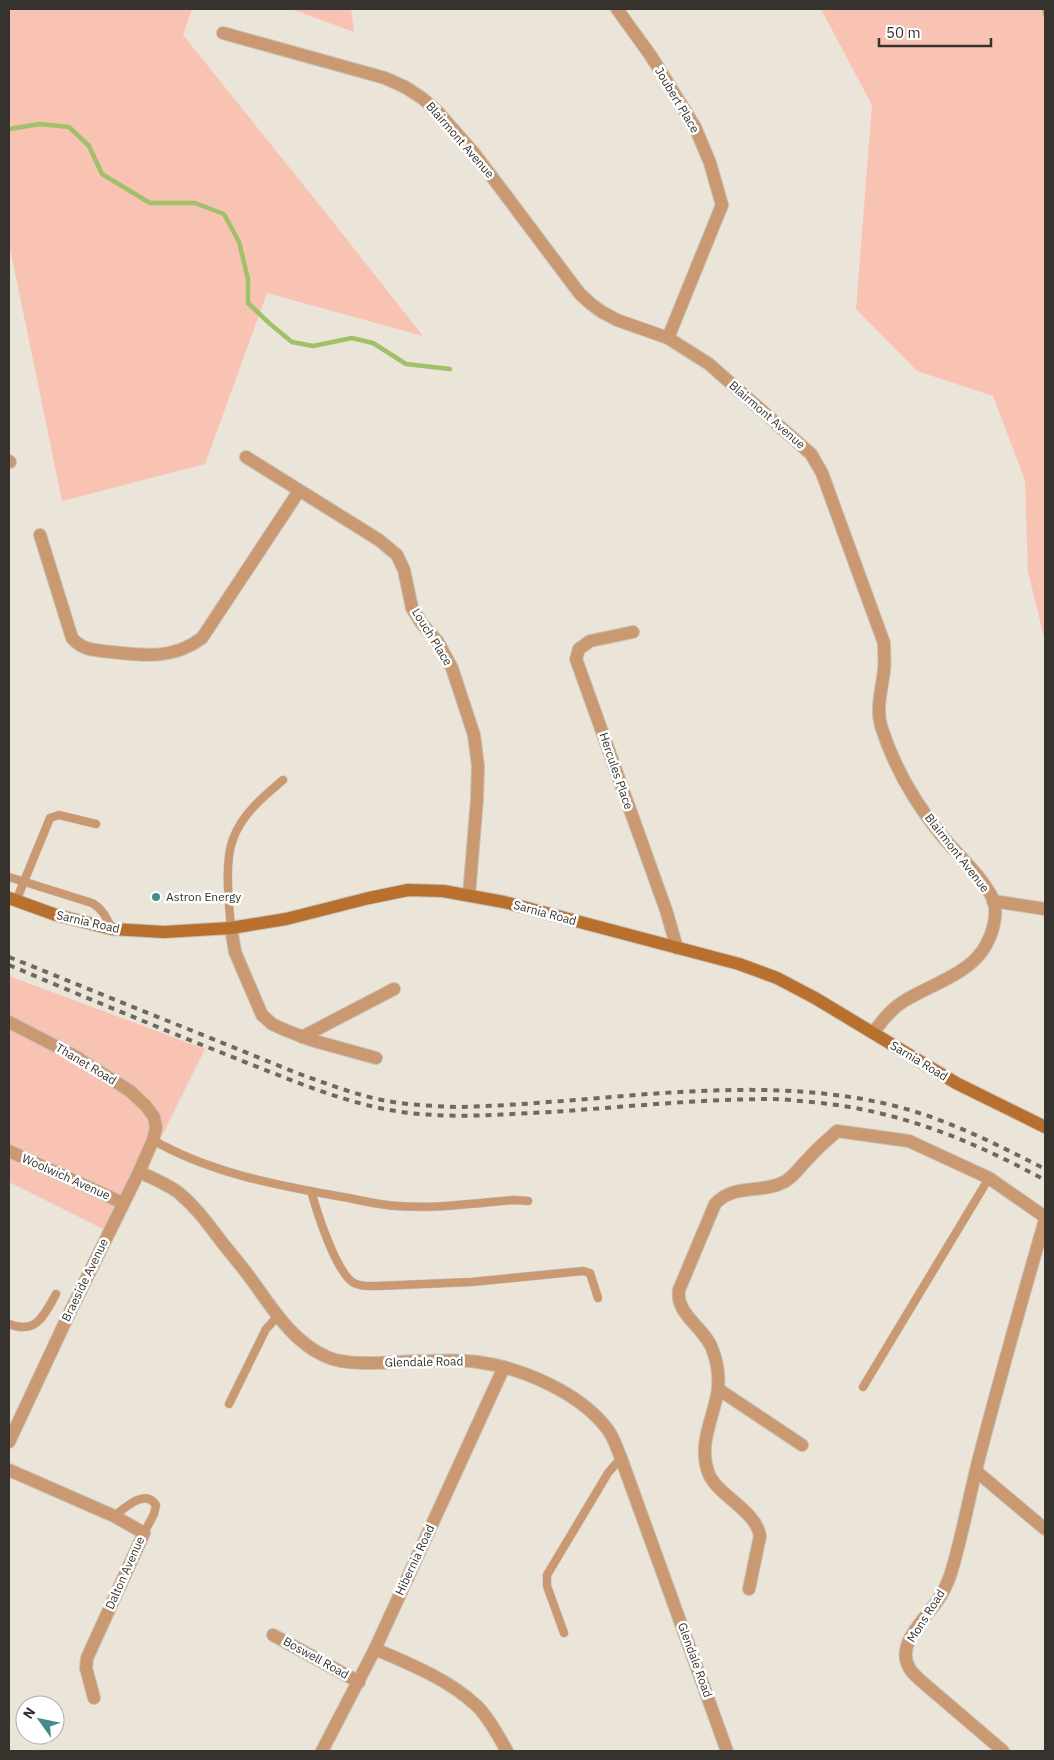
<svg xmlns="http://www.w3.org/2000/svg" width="1054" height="1760" font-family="'IBM Plex Sans',sans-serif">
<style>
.green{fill:#f8c3b3}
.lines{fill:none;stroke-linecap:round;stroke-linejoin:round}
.stream{stroke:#a0c06a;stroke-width:4.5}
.service-casing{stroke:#c7c1b6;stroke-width:9}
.minor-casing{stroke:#c7c1b6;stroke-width:14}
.secondary-casing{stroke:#c7c1b6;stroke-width:14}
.service{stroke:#ca9871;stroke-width:8}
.minor{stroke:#ca9871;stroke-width:12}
.secondary{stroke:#b9702f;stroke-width:12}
.rail{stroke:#6d6962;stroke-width:4;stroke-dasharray:6 6;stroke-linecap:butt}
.poi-dot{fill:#448c89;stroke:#fff;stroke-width:2}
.labels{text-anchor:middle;stroke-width:5;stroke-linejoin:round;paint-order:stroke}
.street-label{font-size:12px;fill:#36332f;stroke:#fff}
.poi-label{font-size:12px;fill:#36332f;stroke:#fff;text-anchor:start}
</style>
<rect width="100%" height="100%" fill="#ebe4d8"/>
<!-- green -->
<g class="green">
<path d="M9 9H192L183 35 326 213 423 336 267 293 205 464 62 501 9 243Z"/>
<path d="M291 9H351L354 32Z"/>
<path d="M821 9H1045V641L1028 572 1025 480 993 396 917 371 856 309 872 105Z"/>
<path d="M9 976 205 1049 113 1234 9 1182Z"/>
</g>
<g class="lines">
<!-- stream -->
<g class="stream">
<path d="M1044 9 1045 15"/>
<path d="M9 129 40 124 69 127 89 146 102 174 150 203H195L224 214 239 242 248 279V303L269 323 292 342 313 346 352 338 373 343 406 364 450 369"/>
</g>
<!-- service casing -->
<g class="service-casing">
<g id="service">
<path d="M9 877 92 903C103 909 107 919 112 929"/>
<path d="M16 901 50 818 59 815 96 824"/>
<path d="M231 928C229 904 224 862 233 839 242 814 264 796 283 780"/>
<path d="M153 1140C208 1172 275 1185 337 1196 357 1199 377 1205 397 1206 436 1209 476 1203 514 1200L528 1201"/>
<path d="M311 1191C317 1212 336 1273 354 1283 362 1287 369 1286 377 1286L471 1282 583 1271 590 1273 598 1298"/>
<path d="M9 1324C37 1335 44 1315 56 1294"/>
<path d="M863 1387 989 1178"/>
<path d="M229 1404 266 1329 278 1316"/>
<path d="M114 1516C125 1508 145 1488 156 1505L154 1514 144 1533"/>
<path d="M564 1633 547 1586V1575L608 1473 621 1458"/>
</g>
</g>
<!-- minor casing -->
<g class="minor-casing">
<g id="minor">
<path d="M617 9 651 56 695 127 710 163 722 205 668 338"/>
<path d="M223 33 385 78 405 87 422 98 438 112 474 153 580 294 591 304 602 312 617 320 668 338 709 364 811 454 822 473 884 643C884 652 885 661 884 670 882 690 875 709 882 729 894 766 916 804 941 835 957 854 982 876 993 899 999 915 992 936 983 950 966 975 930 985 904 1001 891 1009 882 1021 873 1033"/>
<path d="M246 457 379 540 397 555 404 570 412 608 422 624 438 642 452 668 474 735 478 766 477 799 469 895"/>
<path d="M9 461 10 462"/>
<path d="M40 535 72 638C83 651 96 650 112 652 145 656 174 659 202 638L299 491"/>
<path d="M633 632 590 641 579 649 576 659 666 910 677 948"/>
<path d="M993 901 1045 909"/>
<path d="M231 928 235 952 262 1015 272 1024 285 1030 311 1040 376 1058"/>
<path d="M9 1022 73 1055 130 1091 146 1106 154 1117 156 1128 153 1140 139 1172 68 1316 9 1442"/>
<path d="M302 1037 394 989"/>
<path d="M9 1151 123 1203"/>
<path d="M139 1172C153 1178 167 1184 179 1193 196 1207 208 1224 221 1241 232 1255 244 1269 254 1283 274 1311 294 1343 327 1357 349 1367 393 1362 417 1361 437 1361 458 1359 478 1362 522 1368 581 1393 608 1430 614 1438 617 1449 621 1458L727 1751"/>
<path d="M718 1389 802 1445"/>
<path d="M9 1470 114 1516 144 1533 87 1658 86 1668 94 1698"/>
<path d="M976 1471 1045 1529"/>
<path d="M749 1589 760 1536C756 1510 716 1495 708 1472 698 1442 714 1418 718 1389 719 1377 717 1362 713 1351 706 1328 675 1315 679 1290L715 1204C734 1183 761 1194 784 1182 795 1176 800 1166 809 1158 817 1148 828 1140 837 1131L909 1141 989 1178 1045 1217"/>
<path d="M273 1635 359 1682"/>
<path d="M375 1649C410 1664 448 1679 477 1706 490 1719 498 1736 507 1751"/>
<path d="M322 1751 375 1649 504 1367"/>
<path d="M1003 1751 920 1680C917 1677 912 1673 910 1669 894 1645 926 1618 938 1600 943 1593 947 1584 950 1576 962 1538 969 1497 979 1458 1000 1378 1022 1299 1045 1220"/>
</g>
</g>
<!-- secondary casing -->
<g class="secondary-casing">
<path id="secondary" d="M9 898 56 915 112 929 164 932 231 928 286 919 369 898 408 890 443 891 504 902 739 964 777 978 815 998 956 1083 1045 1127"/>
</g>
<!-- service -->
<use href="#service" class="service"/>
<!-- minor -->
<use href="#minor" class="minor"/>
<!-- secondary -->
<use href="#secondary" class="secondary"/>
<!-- rail -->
<g class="rail">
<path d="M9 957 297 1073C325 1083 353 1094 382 1100 407 1105 433 1106 458 1107 603 1104 757 1070 899 1107 951 1121 998 1145 1045 1169"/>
<path d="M9 965C89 999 169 1032 250 1064 304 1085 362 1110 421 1114 464 1118 507 1114 551 1112 624 1107 699 1099 773 1099 785 1099 798 1101 811 1102 898 1110 969 1139 1045 1180"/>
</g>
</g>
<!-- markers -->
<circle class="poi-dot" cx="156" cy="897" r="5"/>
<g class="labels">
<!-- street labels -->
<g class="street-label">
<text transform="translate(677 100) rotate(59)" y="4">Joubert Place</text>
<text transform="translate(460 140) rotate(49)" y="4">Blairmont Avenue</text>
<text transform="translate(767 415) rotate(41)" y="4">Blairmont Avenue</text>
<text transform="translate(432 637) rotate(58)" y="4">Louch Place</text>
<text transform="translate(616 771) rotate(71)" y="4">Hercules Place</text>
<text transform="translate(957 853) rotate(52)" y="4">Blairmont Avenue</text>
<text transform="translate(545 913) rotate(15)" y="4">Sarnia Road</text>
<text transform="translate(88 922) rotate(13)" y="4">Sarnia Road</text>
<text transform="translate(919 1061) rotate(31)" y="4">Sarnia Road</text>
<text transform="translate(86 1064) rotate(31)" y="4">Thanet Road</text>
<text transform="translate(66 1177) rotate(24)" y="4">Woolwich Avenue</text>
<text transform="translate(85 1280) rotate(-64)" y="4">Braeside Avenue</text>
<text transform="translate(424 1362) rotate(-1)" y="4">Glendale Road</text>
<text transform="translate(415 1560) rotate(-65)" y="4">Hibernia Road</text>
<text transform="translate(125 1573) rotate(-66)" y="4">Dalton Avenue</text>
<text transform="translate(926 1616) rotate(-58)" y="4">Mons Road</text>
<text transform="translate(316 1658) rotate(29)" y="4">Boswell Road</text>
<text transform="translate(695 1660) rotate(70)" y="4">Glendale Road</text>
</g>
<!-- poi labels -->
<g class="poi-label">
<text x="166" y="901">Astron Energy</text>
</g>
</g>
<!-- border -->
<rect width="1054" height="1760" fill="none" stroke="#36332f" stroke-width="20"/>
<!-- north arrow -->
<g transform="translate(40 1720) rotate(303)"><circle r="24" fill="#ffffff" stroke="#afadac"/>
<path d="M0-4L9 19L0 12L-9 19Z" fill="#448c89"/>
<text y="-8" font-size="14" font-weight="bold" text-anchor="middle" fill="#36332f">N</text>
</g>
<!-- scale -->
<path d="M879 38v8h112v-8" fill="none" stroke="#36332f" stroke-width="2.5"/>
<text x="886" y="38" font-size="15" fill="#36332f" stroke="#ffffff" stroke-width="4" paint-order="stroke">50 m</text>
</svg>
